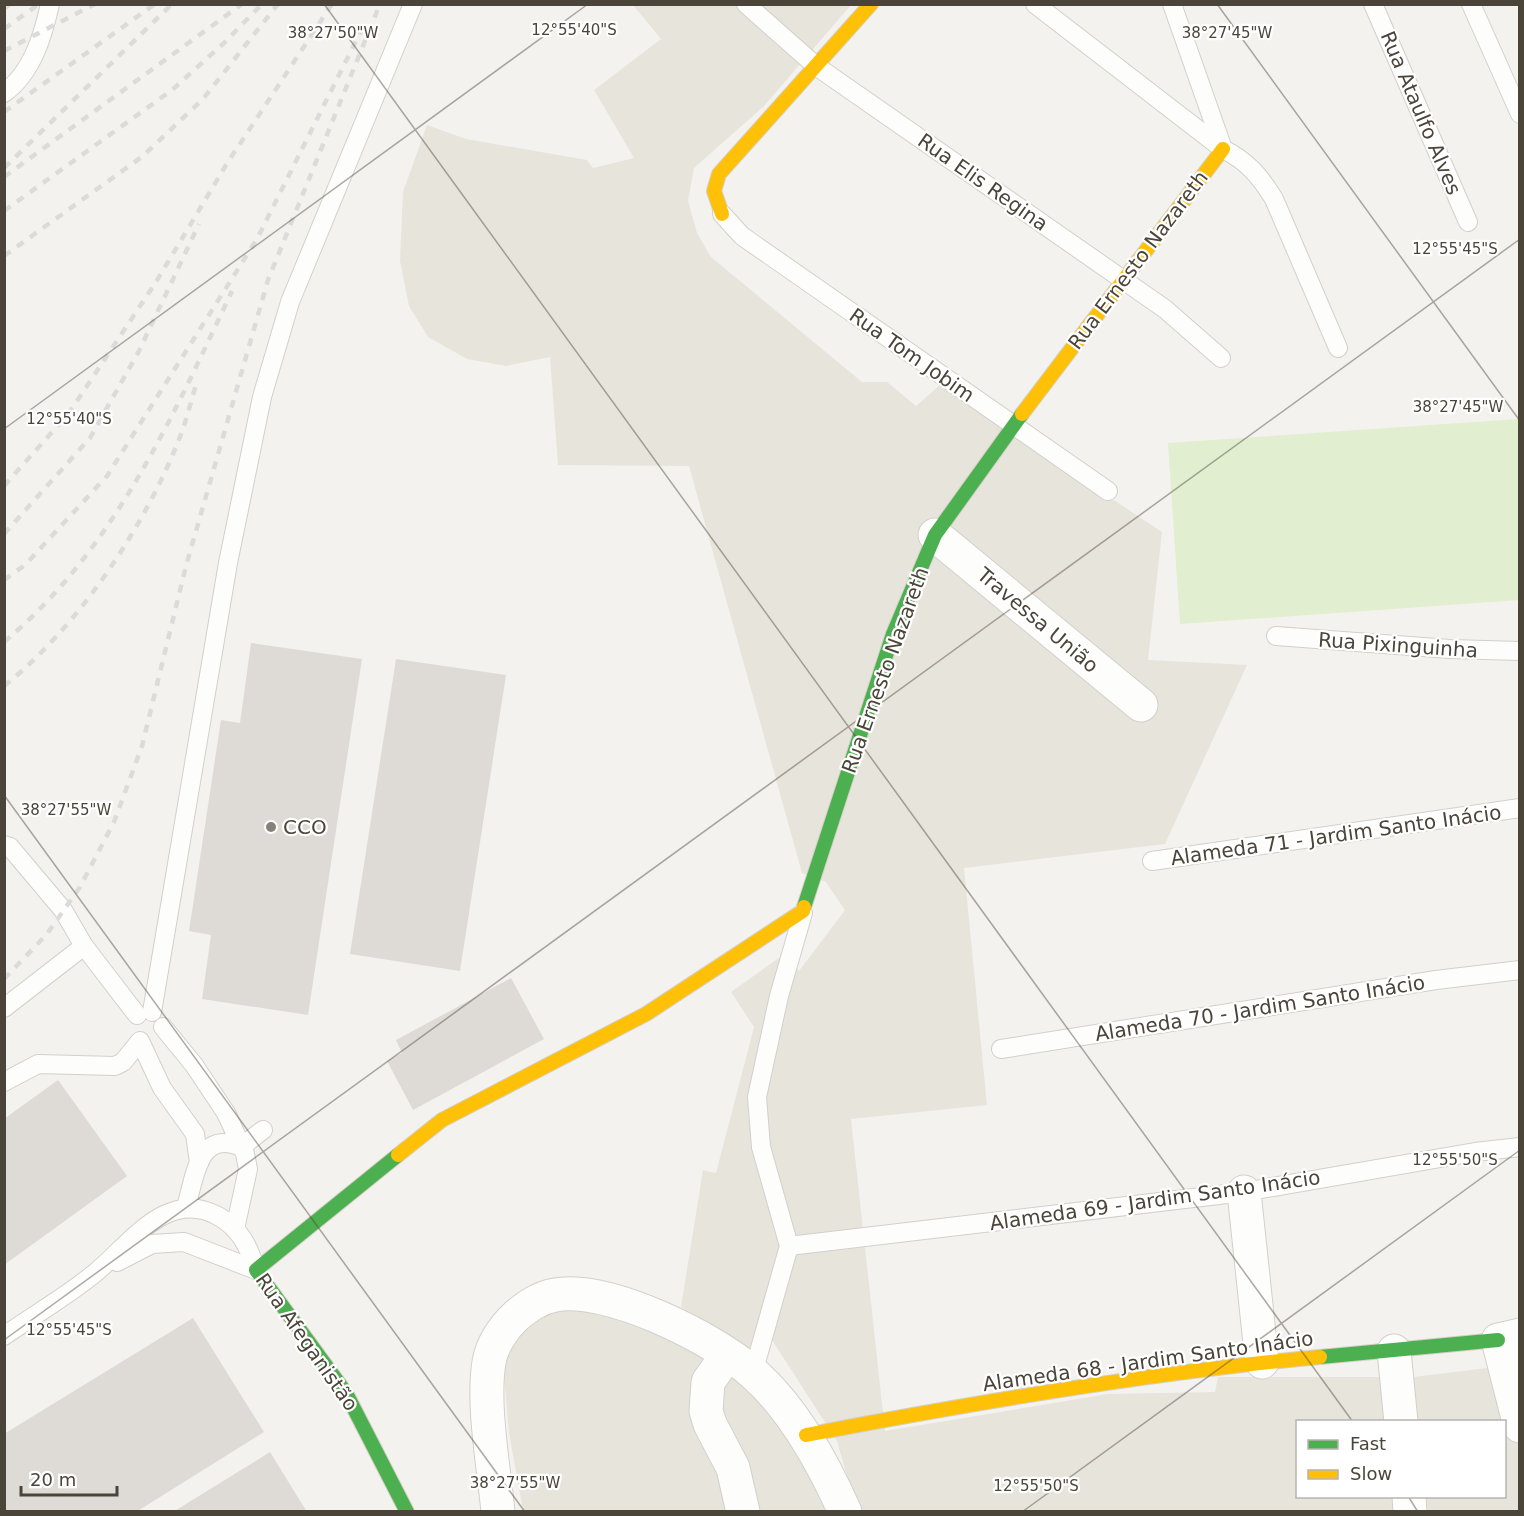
<svg xmlns="http://www.w3.org/2000/svg" width="1524" height="1516" font-family="'DejaVu Sans',sans-serif">
<style>
.residential{fill:#e7e4dc;fill-rule:evenodd}
.green{fill:#e1eecf}
.building{fill:#dedbd6}
.lines{fill:none;stroke-linecap:round;stroke-linejoin:round}
.lane-casing{stroke:#d2d0cb;stroke-width:20}
.street-casing{stroke:#d2d0cb;stroke-width:35}
.fast-casing{stroke:#d3cfc5;stroke-width:16}
.slow-casing{stroke:#d3cfc5;stroke-width:16}
.lane{stroke:#fdfdfc;stroke-width:18}
.street{stroke:#fdfdfc;stroke-width:33}
.fast{stroke:#4caf50;stroke-width:14}
.slow{stroke:#ffc107;stroke-width:14}
.rail{stroke:#dbdbda;stroke-width:4.5;stroke-dasharray:8 8;stroke-linecap:butt}
.ticks{fill:none;stroke:#4b4439;stroke-width:1.5;stroke-opacity:0.45}
.poi-dot{fill:#868178;stroke:#fff;stroke-width:2}
.labels{text-anchor:middle;stroke-width:4.5;stroke-linejoin:round;paint-order:stroke}
.street-label{font-size:20px;fill:#4b4439;stroke:#fff}
.poi-label{font-size:20px;fill:#4b4439;stroke:#fff;text-anchor:start}
.ticks-label{font-size:15px;text-anchor:middle;fill:#4b4439;stroke:#fff;stroke-width:4.5;stroke-linejoin:round;paint-order:stroke}
</style>
<rect width="100%" height="100%" fill="#f4f2ee"/>
<!-- residential -->
<g class="residential">
<path d="M633 5H851L764 106 694 168 688 201 697 233 711 257 862 382H887L916 406 940 385 1162 532 1148 660 1247 665 1165 844 964 868 987 1105 851 1119 885 1431 1108 1394 1215 1392 1218 1377H1414L1495 1367 1519 1358V1511H861L848 1480 837 1441 772 1340 749 1355 681 1307 703 1170 716 1173 754 1027 731 992 786 953 799 971 845 910 826 882 802 873 689 466 558 465 550 357 506 366 467 359 428 337 409 306 400 261 403 192 427 125 466 139 587 160 593 168 634 158 594 90 661 39ZM1298 1422H1504V1496H1298Z"/>
<path d="M555 1306 612 1311 689 1343 741 1379 791 1432 835 1511H523L509 1433 504 1375 509 1348 530 1322Z"/>
</g>
<!-- green -->
<path class="green" d="M1519 419V600L1180 624 1168 443Z"/>
<!-- building -->
<g class="building">
<path d="M251 643 362 659 308 1015 202 999 211 935 189 931 221 720 240 723Z"/>
<path d="M396 659 506 675 460 971 350 954Z"/>
<path d="M511 978 544 1039 413 1110 387 1061 402 1053 396 1040Z"/>
<path d="M58 1080 127 1176 4 1265V1119Z"/>
<path d="M193 1318 264 1432 136 1512H4V1434Z"/>
<path d="M270 1452 307 1512H173Z"/>
</g>
<g class="lines">
<!-- lane casing -->
<g class="lane-casing">
<g id="lane">
<path d="M746 4 816 66 1165 309 1221 358"/>
<path d="M1035 4 1223 149"/>
<path d="M1172 4 1223 149C1247 161 1260 176 1274 199L1338 348"/>
<path d="M1373 4 1468 222"/>
<path d="M1471 4 1520 114"/>
<path d="M4 93C32 73 43 36 50 4"/>
<path d="M722 214 742 236 1108 491"/>
<path d="M1276 636 1450 649 1520 651"/>
<path d="M4 845 10 847 63 910 84 946 137 1015"/>
<path d="M1152 861 1520 808"/>
<path d="M4 1008 84 946"/>
<path d="M152 1012 228 563 262 397 290 302 413 4"/>
<path d="M163 1027 194 1065 226 1113 245 1154 248 1169 235 1229"/>
<path d="M1001 1049 1436 980 1520 970"/>
<path d="M4 1082 38 1064 115 1066 123 1062 140 1041 162 1088 195 1134 199 1163"/>
<path d="M241 1147 263 1130"/>
<path d="M186 1207C195 1177 198 1129 241 1147"/>
<path d="M789 1246 1244 1192 1475 1152 1520 1147"/>
<path d="M117 1262 152 1244 184 1242 256 1270"/>
<path d="M4 1336C34 1315 67 1296 95 1273 130 1244 167 1188 218 1216 240 1228 249 1247 256 1270"/>
<path d="M753 1373 789 1246 761 1147 757 1097 779 996 803 913"/>
</g>
</g>
<!-- street casing -->
<g class="street-casing">
<g id="street">
<path d="M935 535 1141 705"/>
<path d="M1244 1192 1262 1362"/>
<path d="M1520 1335 1498 1340 1520 1426"/>
<path d="M1394 1351 1401 1422"/>
<path d="M727 1355 708 1382 706 1411 710 1424 733 1468 743 1512"/>
<path d="M1409 1496 1410 1512"/>
<path d="M498 1512C494 1468 482 1405 489 1362 492 1345 503 1328 516 1316 528 1306 539 1298 555 1295 608 1285 713 1338 753 1373 794 1409 823 1463 845 1512"/>
</g>
</g>
<!-- fast casing -->
<g class="fast-casing">
<g id="fast">
<path d="M804 907 893 634 935 535 1022 414"/>
<path d="M398 1155 256 1270 346 1393 407 1512"/>
<path d="M1320 1357 1498 1340"/>
</g>
</g>
<!-- slow casing -->
<g class="slow-casing">
<g id="slow">
<path d="M722 214 714 191 719 174 871 4"/>
<path d="M1022 414 1223 149"/>
<path d="M398 1155 442 1120 646 1014 803 911 804 907"/>
<path d="M806 1435C976 1402 1148 1373 1320 1357"/>
</g>
</g>
<!-- lane -->
<use href="#lane" class="lane"/>
<!-- street -->
<use href="#street" class="street"/>
<!-- fast -->
<use href="#fast" class="fast"/>
<!-- slow -->
<use href="#slow" class="slow"/>
<!-- rail -->
<g class="rail">
<path d="M4 9 10 4"/>
<path d="M4 29 39 4"/>
<path d="M4 51 95 4"/>
<path d="M4 112 155 4"/>
<path d="M4 168 172 4"/>
<path d="M4 177 242 4"/>
<path d="M4 211 172 90 224 43 262 4"/>
<path d="M4 256 143 156 203 99 278 4"/>
<path d="M4 486 69 413 156 282 226 165 332 4"/>
<path d="M4 534 90 438 139 351 199 224"/>
<path d="M4 580 25 565 107 476 257 239 364 25"/>
<path d="M4 642C114 550 172 418 232 291"/>
<path d="M4 686C78 627 143 529 178 442 186 423 191 401 197 381"/>
<path d="M4 979 47 934 80 887 114 822 142 746 186 566 268 280 380 4"/>
</g>
</g>
<!-- ticks -->
<path class="ticks" d="M324 4 1353 1422M1217 4 1520 421M4 429 588 4M4 795 525 1512M4 1340 1520 239M1408 1496 1418 1512M1022 1512 1520 1150"/>
<!-- markers -->
<circle class="poi-dot" cx="271" cy="827" r="6"/>
<g class="labels">
<!-- street labels -->
<g class="street-label">
<text transform="translate(1421 113) rotate(67)" y="7">Rua Ataulfo Alves</text>
<text transform="translate(983 182) rotate(35)" y="7">Rua Elis Regina</text>
<text transform="translate(1138 260) rotate(-53)" y="7">Rua Ernesto Nazareth</text>
<text transform="translate(912 355) rotate(35)" y="7">Rua Tom Jobim</text>
<text transform="translate(1038 620) rotate(40)" y="7">Travessa União</text>
<text transform="translate(1398 645) rotate(4)" y="7">Rua Pixinguinha</text>
<text transform="translate(885 670) rotate(-70)" y="7">Rua Ernesto Nazareth</text>
<text transform="translate(1336 835) rotate(-8)" y="7">Alameda 71 - Jardim Santo Inácio</text>
<text transform="translate(1260 1008) rotate(-9)" y="7">Alameda 70 - Jardim Santo Inácio</text>
<text transform="translate(1155 1200) rotate(-8)" y="7">Alameda 69 - Jardim Santo Inácio</text>
<text transform="translate(307 1342) rotate(55)" y="7">Rua Afeganistão</text>
<text transform="translate(1148 1361) rotate(-8)" y="7">Alameda 68 - Jardim Santo Inácio</text>
</g>
<!-- poi labels -->
<g class="poi-label">
<text x="283" y="834">CCO</text>
</g>
</g>
<g class="ticks-label">
<text x="574" y="35">12°55'40"S</text>
<text x="333" y="38">38°27'50"W</text>
<text x="1227" y="38">38°27'45"W</text>
<text x="1455" y="254">12°55'45"S</text>
<text x="1458" y="412">38°27'45"W</text>
<text x="69" y="424">12°55'40"S</text>
<text x="66" y="815">38°27'55"W</text>
<text x="1455" y="1165">12°55'50"S</text>
<text x="69" y="1335">12°55'45"S</text>
<text x="515" y="1488">38°27'55"W</text>
<text x="1036" y="1491">12°55'50"S</text>
</g>
<!-- border -->
<rect width="1524" height="1516" fill="none" stroke="#4b4439" stroke-width="12"/>
<!-- legend -->
<rect x="1296" y="1420" width="210" height="78" fill="#ffffff" stroke="#b7b4b0" stroke-width="1.5"/>
<rect x="1308" y="1440" width="30" height="9" fill="#4caf50" stroke="#b7b4b0" stroke-width="1.5"/>
<text x="1350" y="1450" font-size="18" fill="#4b4439">Fast</text>
<rect x="1308" y="1470" width="30" height="9" fill="#ffc107" stroke="#b7b4b0" stroke-width="1.5"/>
<text x="1350" y="1480" font-size="18" fill="#4b4439">Slow</text>
<!-- scale -->
<path d="M21 1486v9h96v-9" fill="none" stroke="#4b4439" stroke-width="3"/>
<text x="30" y="1486" font-size="18" fill="#4b4439" stroke="#ffffff" stroke-width="4.5" paint-order="stroke">20 m</text>
</svg>
